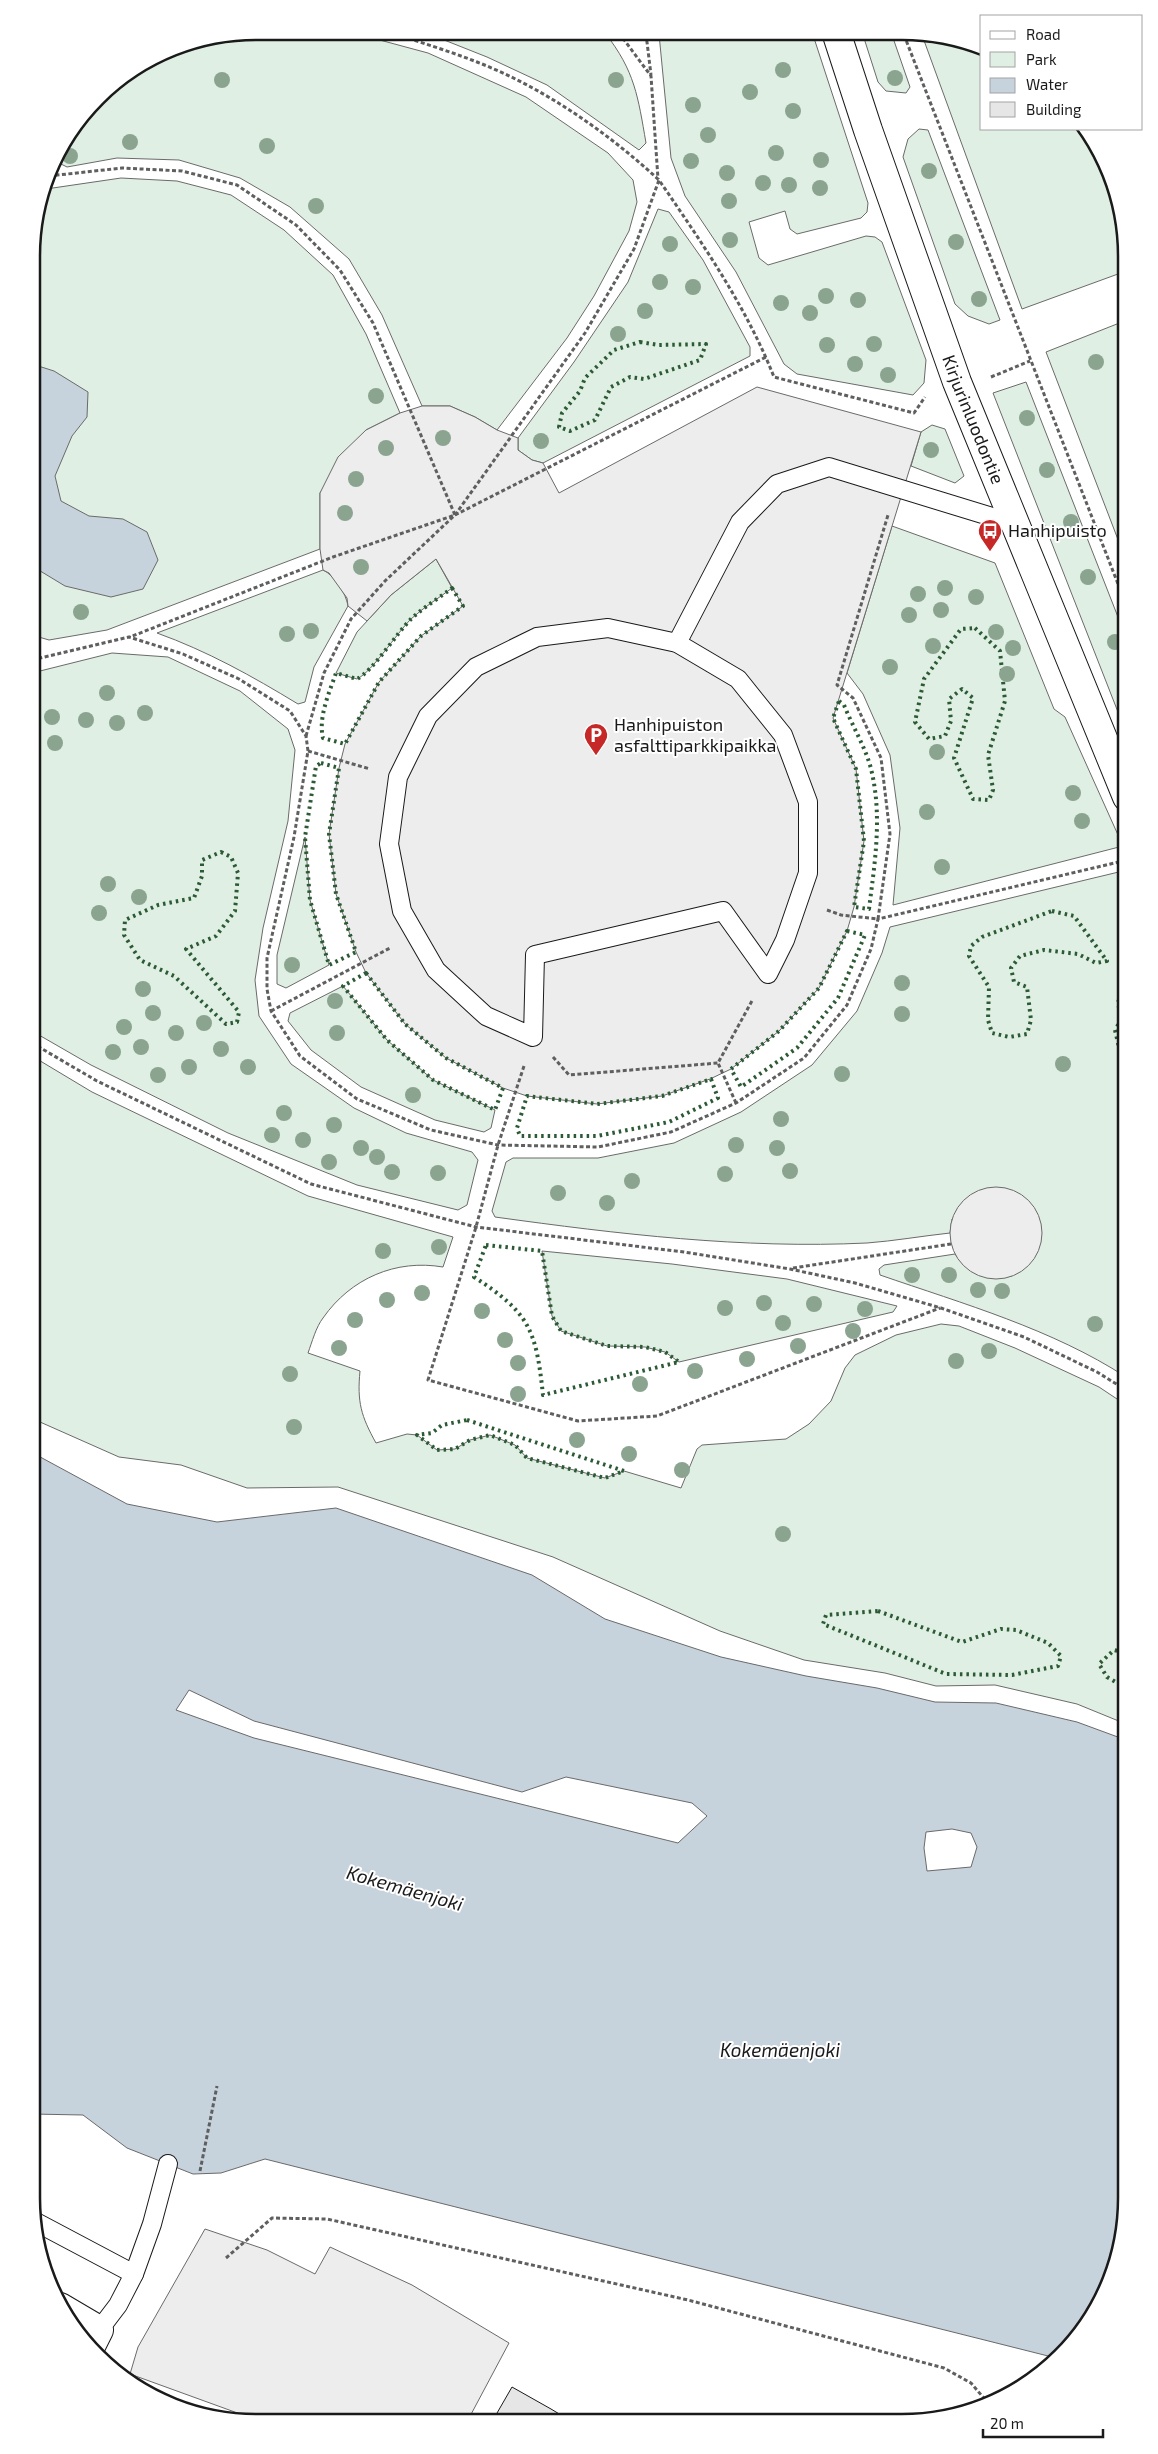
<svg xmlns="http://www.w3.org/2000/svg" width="1158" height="2454" font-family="'Exo 2',sans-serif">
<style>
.green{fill:#e0efe3;stroke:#6a6a6a}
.parking{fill:#ededed;stroke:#6a6a6a}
.water{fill:#c6d2dc;stroke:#6a6a6a;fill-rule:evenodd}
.building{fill:#e6e6e6;stroke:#1a1a1a}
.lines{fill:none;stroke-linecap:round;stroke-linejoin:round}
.lane-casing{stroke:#1a1a1a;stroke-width:20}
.street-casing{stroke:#1a1a1a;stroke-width:30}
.secondary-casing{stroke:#1a1a1a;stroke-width:30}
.path{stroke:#5f5f5f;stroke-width:3;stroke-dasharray:4 2.5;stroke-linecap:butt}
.lane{stroke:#fff;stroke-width:18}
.street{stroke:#fff;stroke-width:28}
.secondary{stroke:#fff;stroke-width:28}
.hedge{stroke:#2b5a34;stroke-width:4;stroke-dasharray:2.5 4;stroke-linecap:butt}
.tree{fill:#8aa48f}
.labels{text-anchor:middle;stroke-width:4;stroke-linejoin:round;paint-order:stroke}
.street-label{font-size:18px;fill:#1a1a1a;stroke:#fff}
.poi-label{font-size:18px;fill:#1a1a1a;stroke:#fff;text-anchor:start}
.water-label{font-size:19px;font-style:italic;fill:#1a1a1a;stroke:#fff}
.rim{fill:none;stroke:#1a1a1a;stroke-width:2.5}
</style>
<rect width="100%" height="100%" fill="#fff"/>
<!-- green -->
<g class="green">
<path d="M256 31 350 32 428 53 526 97 608 153 633 180 637 202 629 231 594 296 567 338 497 430 475 417 450 406H422L382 315 349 259 290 207 240 178 179 160 117 158 67 167 55 161 54 156 107 87 152 60 195 43Z"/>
<path d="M424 32 605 33C635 71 638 97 646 143L639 150 547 85 487 57Z"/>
<path d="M659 34 813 35 868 203 867 212 861 218 797 234 790 229 785 211 749 222 759 258 768 265 866 236 875 237 882 242 926 360 924 383 913 395 797 374 784 364 736 272 685 196 671 158Z"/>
<path d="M863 35H892L910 87 906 93 886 91 878 82Z"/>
<path d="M922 35 946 36 982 48V129H1087L1089 131 1119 197 1127 262 1118 274 1022 309Z"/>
<path d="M919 129 928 130 1000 320 989 324 968 316 955 304 903 157 908 139Z"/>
<path d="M121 178 177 181 231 195 284 230 333 275 366 334 400 413 366 430 320 493V549L107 630 49 640 32 635V241L46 189Z"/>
<path d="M658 209 669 212 703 260 750 347V356L543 463 532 460 518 450V438L574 362 628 282Z"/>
<path d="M1127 320V563L1046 352Z"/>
<path d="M1026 382 1127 640V735L993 393Z"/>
<path d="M932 425 945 429 964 476 955 483 911 466 921 432Z"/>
<path d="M892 526 995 563 1054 709 1065 717 1123 846 893 905 900 828 890 755 863 694 847 673Z"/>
<path d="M436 559 452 588C439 598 424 607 411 619 396 634 373 671 357 679L336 673 357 632 391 595Z"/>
<path d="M323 570C334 575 346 593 348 606L314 667 305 702 298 704C252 676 207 651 157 633Z"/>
<path d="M112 653 168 657 240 691 288 729 295 750 288 821 263 928 255 980 259 1016 291 1064 354 1108 406 1133 472 1152 478 1160 467 1205 458 1210 357 1185 228 1133 91 1065 32 1031V673Z"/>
<path d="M305 837 310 900 329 965 286 988 277 984V955Z"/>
<path d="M1127 870 1126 1377C1052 1329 964 1304 880 1275L879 1269 884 1265 955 1254C968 1273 991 1281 1012 1276L952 1219 950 1233C922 1236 894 1241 867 1243 743 1249 618 1234 495 1217L492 1211 506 1162 513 1158H598L674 1143 741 1112 812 1065 857 1011 882 953 890 927Z"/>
<path d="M343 986 387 1040 433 1080 495 1110 491 1128 484 1132 435 1120 361 1087 311 1050 288 1021 290 1013Z"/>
<path d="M32 1056 92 1092 308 1196 453 1237 443 1267C396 1259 351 1278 323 1318 316 1327 312 1342 308 1353L360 1371C357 1402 361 1416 376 1443L407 1434 417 1435 437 1450 455 1449 470 1440 490 1435 515 1445 527 1458 605 1478 624 1471 681 1488 697 1449 702 1445 786 1439 809 1424 831 1401 845 1368 855 1355 896 1335 941 1324 959 1326 1015 1348 1099 1387 1126 1405V1724L1077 1704 995 1685 936 1686 885 1673 804 1660 720 1631 553 1557 338 1487 247 1488 181 1465 119 1457 31 1418Z"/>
<path d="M542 1251 672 1264 787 1279 897 1306 893 1312 679 1362 665 1352 645 1347 607 1346 561 1331 552 1316Z"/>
</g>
<!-- parking -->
<g class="parking">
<path d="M757 387 921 432 833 718 856 769 864 841 854 907 847 931 819 988 779 1031 731 1069 710 1079 662 1096 597 1104 527 1096 503 1088 446 1058 405 1024 366 973 356 952 336 894 329 834 339 768 345 744 379 682 421 636 463 606 436 559 391 595 367 621 348 606 347 598 329 573 323 570 320 549V493L338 457 366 430 400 413 422 406H450L475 417 497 430 518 438V450L532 460 543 463 559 493Z"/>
<circle cx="996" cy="1233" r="46"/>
<path d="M205 2229 267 2250 315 2274 330 2247 412 2285 509 2343 468 2420 254 2419 130 2374 138 2347Z"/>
</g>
<!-- water -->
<g class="water">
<path d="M32 364 54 371 88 392 87 417 72 436 55 476 61 501 89 516 123 519 147 532 158 560 143 589 111 597 65 586 32 566Z"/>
<path d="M31 1452 127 1504 217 1522 336 1508 532 1575 605 1619 721 1657 806 1676 877 1688 935 1702 996 1703 1077 1722 1126 1740V2213L1112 2275 1093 2303 1092 2315 1080 2335 1056 2358 265 2159 221 2173 193 2174 127 2148 83 2115 31 2114ZM189 1690 254 1721 522 1792 566 1777 692 1803 707 1816 678 1843 254 1738 176 1710ZM952 1829 971 1833 977 1847 971 1867 927 1871 924 1848 926 1832Z"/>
</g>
<!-- building -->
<path class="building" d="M512 2387 551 2409 571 2421 493 2420Z"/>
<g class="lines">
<!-- lane casing -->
<g class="lane-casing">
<g id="lane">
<path d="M608 628 677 643 738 679 783 735 808 802V873L785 940 768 974 723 911 535 955 533 1037 486 1016 436 970 402 911 389 844 398 777 428 716 476 667 537 637Z"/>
<path d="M677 643 740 522 777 484 829 467 1015 524"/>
<path d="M34 2221 134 2274 118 2305 99 2330"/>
<path d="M134 2274 152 2224 168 2164"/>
</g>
</g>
<!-- street casing -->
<g class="street-casing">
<path id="street" d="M60 2307 99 2330 91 2346"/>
</g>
<!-- secondary casing -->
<g class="secondary-casing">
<g id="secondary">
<path id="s1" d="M837 35 868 130 957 382 1127 797"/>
</g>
</g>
<!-- path -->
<g class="path">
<path d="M390 32C419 42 449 51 477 62 544 88 607 132 659 180"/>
<path d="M619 33 651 76 658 179"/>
<path d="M646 34 651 75"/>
<path d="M904 35 1127 607"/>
<path d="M49 176 122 168 182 171 237 185 296 225 340 270 373 323 455 515 333 557 130 637"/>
<path d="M991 377 1030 361"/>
<path d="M455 515 766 357"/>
<path d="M32 652 40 657"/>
<path d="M32 660 129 637 183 654 239 679 290 711 306 736 308 751 294 837 267 958V989L271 1011 300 1056 357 1099 431 1130 498 1145 598 1147 671 1132 736 1103 804 1058 847 1005 871 949 878 919 1127 860"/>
<path d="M306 736 324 673 351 619 385 581 455 515 585 333 634 249 659 180C702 243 746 306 774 377L914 413 925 397"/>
<path d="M308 751 370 769"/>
<path d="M827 910 841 915 878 919 890 834 881 758 853 698 837 685 888 515"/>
<path d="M271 1011 390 948"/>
<path d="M32 1043 97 1081 311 1184 476 1227 684 1252 790 1269 855 1283 941 1308 1024 1337 1097 1372 1126 1390"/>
<path d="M553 1057 569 1075 718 1063"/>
<path d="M524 1066 498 1145 476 1227 428 1380 578 1421 657 1416 940 1308"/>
<path d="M736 1103 718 1063 753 999"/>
<path d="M793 1268 951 1244"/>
<path d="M200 2171 217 2086"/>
<path d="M226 2258 272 2218 327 2219 688 2300 944 2368 971 2383 988 2403"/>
</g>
<!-- lane -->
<use href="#lane" class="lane"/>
<!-- street -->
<use href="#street" class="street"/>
<!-- secondary -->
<use href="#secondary" class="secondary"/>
<!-- hedge -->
<g class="hedge">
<path d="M640 342 659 345 706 344 700 360 644 379 630 377 611 387 595 420 570 431 559 427 562 413 580 391 585 378 614 350Z"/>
<path d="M452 588 463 606 421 636 379 682 345 744 323 738C318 718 329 693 336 673L357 679C373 671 396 634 411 619 424 607 439 598 452 588Z"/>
<path d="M975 628 1000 651 1005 701 988 755 993 790 989 800 973 799 954 758 973 698 962 689 949 699 951 721 945 736 929 739 915 722 924 679 961 629Z"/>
<path d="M839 701 844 705C852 725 864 745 870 765 883 813 875 861 869 909L854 907 864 841 856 769 833 718Z"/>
<path d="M321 763 339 768 329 834 336 894 356 952 329 965 310 900 305 837 316 766Z"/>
<path d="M221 852 231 857 238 873 235 911 216 936 186 949 239 1012 237 1022 226 1024 174 976 140 960 124 935 125 920 158 905 194 898 202 876V860Z"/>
<path d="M1052 911 1074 916 1107 961 1096 963 1078 954 1044 950 1020 956 1011 968 1014 982 1027 987 1031 1020 1027 1034 1009 1037 992 1033 988 1020 989 987 969 956 971 946 982 937Z"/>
<path d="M847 931 865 935 838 998 797 1048 741 1087 731 1069 779 1031 819 988Z"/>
<path d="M366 973 405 1024 446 1058 503 1088 495 1110 433 1080 387 1040 343 986Z"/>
<path d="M1127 1069 1123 1065 1115 1030 1121 1020 1118 1002 1122 993 1127 992"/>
<path d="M711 1079 718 1098 669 1122 597 1136H520L517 1128 527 1096 597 1104 662 1096Z"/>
<path d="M486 1245 542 1251 552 1316 561 1331 607 1346 645 1347 665 1352 679 1362 543 1395C536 1330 530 1313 474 1277Z"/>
<path d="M467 1420 624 1471 605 1478 527 1458 515 1445 490 1435 470 1440 455 1449 437 1450 417 1435 432 1433 442 1425Z"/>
<path d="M878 1611 962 1642 1001 1629 1016 1630 1048 1643 1061 1656 1058 1666 1012 1675 946 1674 823 1624 826 1615Z"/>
<path d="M1126 1688 1107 1677 1099 1664 1114 1650 1126 1653"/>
</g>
</g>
<!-- trees -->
<g class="tree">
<circle cx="783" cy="70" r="8"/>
<circle cx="895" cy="78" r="8"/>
<circle cx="222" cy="80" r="8"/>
<circle cx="616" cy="80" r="8"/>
<circle cx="750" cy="92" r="8"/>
<circle cx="693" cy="105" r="8"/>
<circle cx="793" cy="111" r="8"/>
<circle cx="708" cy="135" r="8"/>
<circle cx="130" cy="142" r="8"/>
<circle cx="267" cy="146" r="8"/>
<circle cx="776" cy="153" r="8"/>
<circle cx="70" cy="156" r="8"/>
<circle cx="821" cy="160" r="8"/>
<circle cx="691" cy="161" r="8"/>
<circle cx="929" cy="171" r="8"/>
<circle cx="727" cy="173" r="8"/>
<circle cx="763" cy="183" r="8"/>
<circle cx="789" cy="185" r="8"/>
<circle cx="820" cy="188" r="8"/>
<circle cx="729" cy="201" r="8"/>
<circle cx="316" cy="206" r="8"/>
<circle cx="730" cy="240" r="8"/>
<circle cx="956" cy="242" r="8"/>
<circle cx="670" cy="244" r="8"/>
<circle cx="660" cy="282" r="8"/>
<circle cx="693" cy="287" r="8"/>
<circle cx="826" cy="296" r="8"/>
<circle cx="979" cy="299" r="8"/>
<circle cx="858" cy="300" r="8"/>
<circle cx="781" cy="303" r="8"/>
<circle cx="645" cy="311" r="8"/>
<circle cx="810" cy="313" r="8"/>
<circle cx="618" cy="334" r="8"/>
<circle cx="874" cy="344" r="8"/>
<circle cx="827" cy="345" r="8"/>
<circle cx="1096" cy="362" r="8"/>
<circle cx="855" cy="364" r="8"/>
<circle cx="888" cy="375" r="8"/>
<circle cx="376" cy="396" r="8"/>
<circle cx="1027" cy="418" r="8"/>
<circle cx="443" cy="438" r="8"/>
<circle cx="541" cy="441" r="8"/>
<circle cx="386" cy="448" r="8"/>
<circle cx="931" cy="450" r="8"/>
<circle cx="1047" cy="470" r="8"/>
<circle cx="356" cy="479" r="8"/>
<circle cx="345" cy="513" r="8"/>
<circle cx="1071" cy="522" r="8"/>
<circle cx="361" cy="567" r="8"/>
<circle cx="1088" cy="577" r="8"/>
<circle cx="945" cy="588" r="8"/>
<circle cx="918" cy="594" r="8"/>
<circle cx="976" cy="597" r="8"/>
<circle cx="941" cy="610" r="8"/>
<circle cx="81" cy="612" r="8"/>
<circle cx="909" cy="615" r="8"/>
<circle cx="311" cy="631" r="8"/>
<circle cx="996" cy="632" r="8"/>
<circle cx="287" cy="634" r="8"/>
<circle cx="1115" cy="642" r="8"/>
<circle cx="933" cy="646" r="8"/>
<circle cx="1013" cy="648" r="8"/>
<circle cx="890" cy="667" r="8"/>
<circle cx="1007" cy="674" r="8"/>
<circle cx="107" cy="693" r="8"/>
<circle cx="145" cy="713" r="8"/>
<circle cx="52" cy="717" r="8"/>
<circle cx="86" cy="720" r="8"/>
<circle cx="117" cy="723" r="8"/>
<circle cx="55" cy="743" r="8"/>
<circle cx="937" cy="752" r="8"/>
<circle cx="1073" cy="793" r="8"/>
<circle cx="927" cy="812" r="8"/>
<circle cx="1082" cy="821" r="8"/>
<circle cx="942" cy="867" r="8"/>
<circle cx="108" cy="884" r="8"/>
<circle cx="139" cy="897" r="8"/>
<circle cx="99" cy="913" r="8"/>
<circle cx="292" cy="965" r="8"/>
<circle cx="902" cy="983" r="8"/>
<circle cx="143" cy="989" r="8"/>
<circle cx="335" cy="1001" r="8"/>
<circle cx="153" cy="1013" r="8"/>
<circle cx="902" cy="1014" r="8"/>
<circle cx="204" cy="1023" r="8"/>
<circle cx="124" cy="1027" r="8"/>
<circle cx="176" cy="1033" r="8"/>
<circle cx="337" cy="1033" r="8"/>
<circle cx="141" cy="1047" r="8"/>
<circle cx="221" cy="1049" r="8"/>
<circle cx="113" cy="1052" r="8"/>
<circle cx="1063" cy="1064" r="8"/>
<circle cx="189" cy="1067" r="8"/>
<circle cx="248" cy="1067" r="8"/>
<circle cx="842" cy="1074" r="8"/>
<circle cx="158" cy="1075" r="8"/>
<circle cx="413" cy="1095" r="8"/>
<circle cx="284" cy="1113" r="8"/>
<circle cx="781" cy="1119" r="8"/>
<circle cx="334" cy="1125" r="8"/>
<circle cx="272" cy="1135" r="8"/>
<circle cx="303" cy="1140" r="8"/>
<circle cx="736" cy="1145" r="8"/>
<circle cx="361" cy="1148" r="8"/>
<circle cx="777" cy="1148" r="8"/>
<circle cx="377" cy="1157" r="8"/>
<circle cx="329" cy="1162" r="8"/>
<circle cx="790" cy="1171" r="8"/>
<circle cx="392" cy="1172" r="8"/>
<circle cx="438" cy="1173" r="8"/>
<circle cx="725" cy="1174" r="8"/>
<circle cx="632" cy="1181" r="8"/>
<circle cx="558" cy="1193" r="8"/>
<circle cx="607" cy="1203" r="8"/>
<circle cx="439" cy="1247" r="8"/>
<circle cx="383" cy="1251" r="8"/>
<circle cx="912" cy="1275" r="8"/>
<circle cx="949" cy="1275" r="8"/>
<circle cx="978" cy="1290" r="8"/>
<circle cx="1002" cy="1291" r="8"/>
<circle cx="422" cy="1293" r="8"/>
<circle cx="387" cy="1300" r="8"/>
<circle cx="764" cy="1303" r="8"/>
<circle cx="814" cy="1304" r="8"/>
<circle cx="725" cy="1308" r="8"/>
<circle cx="865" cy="1309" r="8"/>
<circle cx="482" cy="1311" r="8"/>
<circle cx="355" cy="1320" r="8"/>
<circle cx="783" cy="1323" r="8"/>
<circle cx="1095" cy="1324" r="8"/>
<circle cx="853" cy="1331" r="8"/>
<circle cx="505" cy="1340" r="8"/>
<circle cx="798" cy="1346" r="8"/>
<circle cx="339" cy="1348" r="8"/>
<circle cx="989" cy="1351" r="8"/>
<circle cx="747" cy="1359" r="8"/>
<circle cx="956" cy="1361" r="8"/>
<circle cx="518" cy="1363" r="8"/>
<circle cx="695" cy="1371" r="8"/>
<circle cx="290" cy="1374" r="8"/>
<circle cx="640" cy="1384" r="8"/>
<circle cx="518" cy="1394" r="8"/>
<circle cx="294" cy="1427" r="8"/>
<circle cx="577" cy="1440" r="8"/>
<circle cx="629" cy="1454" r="8"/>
<circle cx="682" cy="1470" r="8"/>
<circle cx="783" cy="1534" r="8"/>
</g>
<!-- icons -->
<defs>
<g id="bus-pin" transform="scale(1.25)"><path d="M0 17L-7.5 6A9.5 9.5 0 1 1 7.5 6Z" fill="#c62828" stroke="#fff"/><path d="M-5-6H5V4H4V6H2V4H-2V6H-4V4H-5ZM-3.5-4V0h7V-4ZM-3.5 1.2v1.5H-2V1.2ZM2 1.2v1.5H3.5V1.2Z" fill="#fff"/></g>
<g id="parking-pin" transform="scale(1.25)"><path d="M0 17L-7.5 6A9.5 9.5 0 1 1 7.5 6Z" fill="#c62828" stroke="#fff"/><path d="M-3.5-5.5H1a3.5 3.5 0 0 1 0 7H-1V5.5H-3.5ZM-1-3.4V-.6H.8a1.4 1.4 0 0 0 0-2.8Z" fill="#fff"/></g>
</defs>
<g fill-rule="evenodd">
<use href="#bus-pin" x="990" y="531"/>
<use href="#parking-pin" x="596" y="735"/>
</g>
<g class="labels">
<!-- street labels -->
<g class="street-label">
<text dy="6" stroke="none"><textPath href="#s1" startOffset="408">Kirjurinluodontie</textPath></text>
</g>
<!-- poi labels -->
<g class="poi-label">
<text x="1008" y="537">Hanhipuisto</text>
<text x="614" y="731">Hanhipuiston<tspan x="614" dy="21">asfalttiparkkipaikka</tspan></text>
</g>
<!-- water labels -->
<g class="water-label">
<text transform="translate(405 1888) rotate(16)" y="7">Kokemäenjoki</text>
<text x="780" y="2057">Kokemäenjoki</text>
</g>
</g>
<!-- crop -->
<path d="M0 0H1158V2454H0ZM256 40H902A216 216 0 0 1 1118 256V2198A216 216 0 0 1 902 2414H256A216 216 0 0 1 40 2198V256A216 216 0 0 1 256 40Z" fill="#fff" fill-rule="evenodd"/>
<path class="rim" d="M256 40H902A216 216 0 0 1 1118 256V2198A216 216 0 0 1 902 2414H256A216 216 0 0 1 40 2198V256A216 216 0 0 1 256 40Z"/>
<!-- legend -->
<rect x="980" y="15" width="162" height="115" fill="#ffffff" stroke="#a3a3a3"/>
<rect x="990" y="31" width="25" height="8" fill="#ffffff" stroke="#a3a3a3"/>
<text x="1026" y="40" font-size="15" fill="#1a1a1a">Road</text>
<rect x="990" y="52" width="25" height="15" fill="#e0efe3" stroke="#a3a3a3"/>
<text x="1026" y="65" font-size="15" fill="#1a1a1a">Park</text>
<rect x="990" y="78" width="25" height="15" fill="#c6d2dc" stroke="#a3a3a3"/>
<text x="1026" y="90" font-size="15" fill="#1a1a1a">Water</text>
<rect x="990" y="102" width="25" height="15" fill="#e6e6e6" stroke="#a3a3a3"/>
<text x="1026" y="115" font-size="15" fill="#1a1a1a">Building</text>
<!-- scale -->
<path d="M983 2429v8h120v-8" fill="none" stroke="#1a1a1a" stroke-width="2.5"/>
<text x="990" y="2429" font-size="15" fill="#1a1a1a" stroke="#ffffff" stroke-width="4" paint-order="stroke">20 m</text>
</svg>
